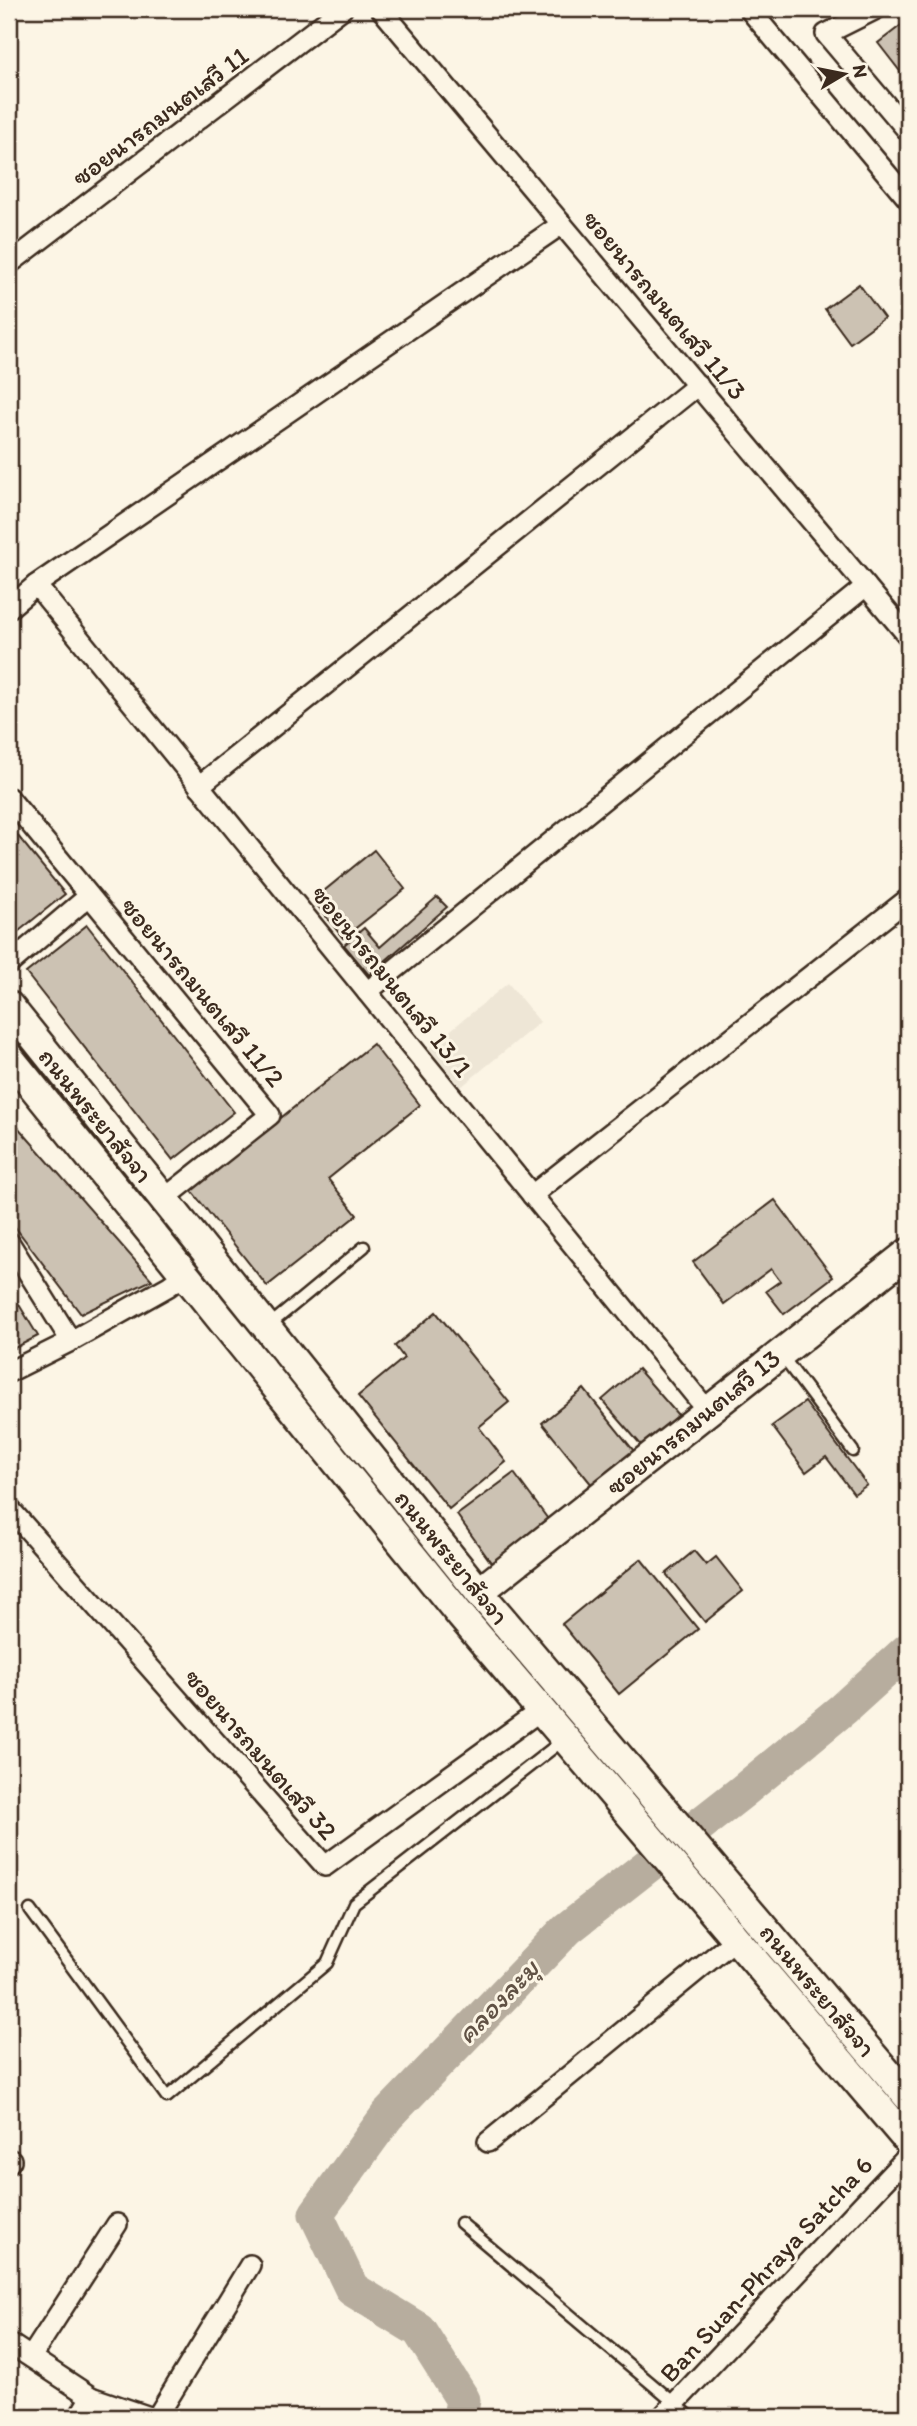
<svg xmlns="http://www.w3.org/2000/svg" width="917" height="2426" font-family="Itim,'Playpen Sans Thai',sans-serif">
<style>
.built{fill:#eee6d6}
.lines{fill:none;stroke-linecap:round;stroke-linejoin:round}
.river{stroke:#b7ad9e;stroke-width:35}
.building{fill:#ccc2b3;stroke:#3b2a1e;stroke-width:2}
.lane-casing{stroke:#3b2a1e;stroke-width:15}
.street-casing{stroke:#3b2a1e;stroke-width:24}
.secondary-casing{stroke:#3b2a1e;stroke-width:33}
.lane{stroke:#fcf5e5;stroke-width:10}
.street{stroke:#fcf5e5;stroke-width:19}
.secondary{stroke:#fcf5e5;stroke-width:28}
.labels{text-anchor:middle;stroke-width:6;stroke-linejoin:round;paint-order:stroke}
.street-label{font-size:26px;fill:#3b2a1e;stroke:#fcf5e5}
.water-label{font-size:28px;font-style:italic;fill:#605144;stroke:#fcf5e5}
</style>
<rect width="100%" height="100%" fill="#fcf5e5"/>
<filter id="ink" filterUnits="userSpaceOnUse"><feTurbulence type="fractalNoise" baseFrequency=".0143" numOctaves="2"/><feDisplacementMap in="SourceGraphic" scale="14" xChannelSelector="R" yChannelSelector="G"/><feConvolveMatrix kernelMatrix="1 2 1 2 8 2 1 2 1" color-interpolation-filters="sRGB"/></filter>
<g filter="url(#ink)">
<!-- built -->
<path class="built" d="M508 983 540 1022 461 1087 429 1048Z"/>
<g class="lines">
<!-- river -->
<path class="river" d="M460 2417 463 2400 419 2330 352 2289 316 2214 387 2116 567 1929 743 1791 843 1709 908 1650"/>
</g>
<!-- building -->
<g class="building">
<path d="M908 20V77L906 79 878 43Z"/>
<path d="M859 284 884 318 850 343 825 309Z"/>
<path d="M9 825 65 894 9 939Z"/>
<path d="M374 850 405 889 343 938 313 900Z"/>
<path d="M437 897 447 907 369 975 344 945 364 928 380 947Z"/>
<path d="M87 925 234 1112 173 1160 26 973Z"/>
<path d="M373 1044 420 1105 328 1179 357 1215 267 1286 191 1190Z"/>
<path d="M9 1117 152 1280 81 1314 9 1219Z"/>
<path d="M775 1200 833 1277 784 1314 766 1291 780 1281 771 1269 724 1304 693 1262Z"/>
<path d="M9 1288 38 1336 9 1351Z"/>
<path d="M436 1312 509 1402 479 1427 506 1462 449 1509 358 1396 404 1358 395 1346Z"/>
<path d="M638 1369 678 1415 642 1446 602 1400Z"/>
<path d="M584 1389 634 1451 592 1485 542 1423Z"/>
<path d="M805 1402 867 1485 854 1494 826 1457 806 1472 772 1426Z"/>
<path d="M514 1473 553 1526 495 1568 457 1515Z"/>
<path d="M694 1551 706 1565 716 1557 743 1591 705 1622 666 1574Z"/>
<path d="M641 1559 698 1629 619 1694 562 1624Z"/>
</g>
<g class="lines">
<!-- lane casing -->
<g class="lane-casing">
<g id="lane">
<path d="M267 1327 364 1247"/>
<path d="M782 1356 853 1451"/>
<path d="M30 1910 167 2097 327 1963 354 1903 562 1741"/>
<path d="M461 2223 691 2417"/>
</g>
</g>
<!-- street casing -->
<g class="street-casing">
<g id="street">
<path d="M381 9 908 636"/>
<path d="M749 9 908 199"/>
<path d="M876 9 826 34 908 131"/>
<path d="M9 264 342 9"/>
<path d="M36 585 707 1410"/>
<path d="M9 608 36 585 562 224"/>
<path d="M199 786 698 385"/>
<path d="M9 798 270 1115 164 1199"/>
<path d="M9 964 89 896"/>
<path d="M367 992 866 586"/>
<path d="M532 1195 908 899"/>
<path d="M9 1242 71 1341"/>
<path d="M9 1372 71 1341 169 1286 185 1274"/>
<path d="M9 1508 325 1866 541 1710"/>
<path d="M488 2142 737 1938"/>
<path d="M9 2163 11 2160"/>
<path d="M9 2343 91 2397 150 2417"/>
<path d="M31 2357 117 2224"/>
<path d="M79 2417 91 2397"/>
<path d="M157 2417 250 2265"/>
<path d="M662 2417 908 2156"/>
</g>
</g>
<!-- secondary casing -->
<g class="secondary-casing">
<g id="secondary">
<path d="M9 1006 479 1592 908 2097"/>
<path d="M9 1057 461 1616 908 2141"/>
<path d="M479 1592 908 1253"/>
</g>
</g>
<!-- lane -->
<use href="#lane" class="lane"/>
<!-- street -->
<use href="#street" class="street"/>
<!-- secondary -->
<use href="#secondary" class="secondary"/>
</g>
</g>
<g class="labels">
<!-- street labels -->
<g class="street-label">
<text transform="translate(160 116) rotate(-37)" y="9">ซอยนารถมนตเสวี 11</text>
<text transform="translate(665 305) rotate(50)" y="9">ซอยนารถมนตเสวี 11/3</text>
<text transform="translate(392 981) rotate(51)" y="9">ซอยนารถมนตเสวี 13/1</text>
<text transform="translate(203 992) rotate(50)" y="9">ซอยนารถมนตเสวี 11/2</text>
<text transform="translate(96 1115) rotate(51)" y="9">ถนนพระยาสัจจา</text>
<text transform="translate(693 1422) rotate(-39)" y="9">ซอยนารถมนตเสวี 13</text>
<text transform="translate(452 1557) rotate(51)" y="9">ถนนพระยาสัจจา</text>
<text transform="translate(261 1754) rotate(49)" y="9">ซอยนารถมนตเสวี 32</text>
<text transform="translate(818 1990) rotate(50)" y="9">ถนนพระยาสัจจา</text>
<text transform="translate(766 2269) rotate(-47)" y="9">Ban Suan-Phraya Satcha 6</text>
</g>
<!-- water labels -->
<g class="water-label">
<text transform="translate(497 2001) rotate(-46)" y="10">คลองละมุ</text>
</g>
</g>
<!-- margin -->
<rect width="917" height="2426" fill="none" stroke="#fcf5e5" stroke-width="35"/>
<rect x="18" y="18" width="882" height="2391" fill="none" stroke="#3b2a1e" stroke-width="2.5" filter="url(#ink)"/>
<!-- north arrow -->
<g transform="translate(844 74) rotate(80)" stroke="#fcf5e5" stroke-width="5" paint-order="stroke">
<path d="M0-5L12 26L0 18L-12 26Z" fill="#3b2a1e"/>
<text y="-10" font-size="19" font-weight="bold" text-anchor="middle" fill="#3b2a1e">N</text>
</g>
</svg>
